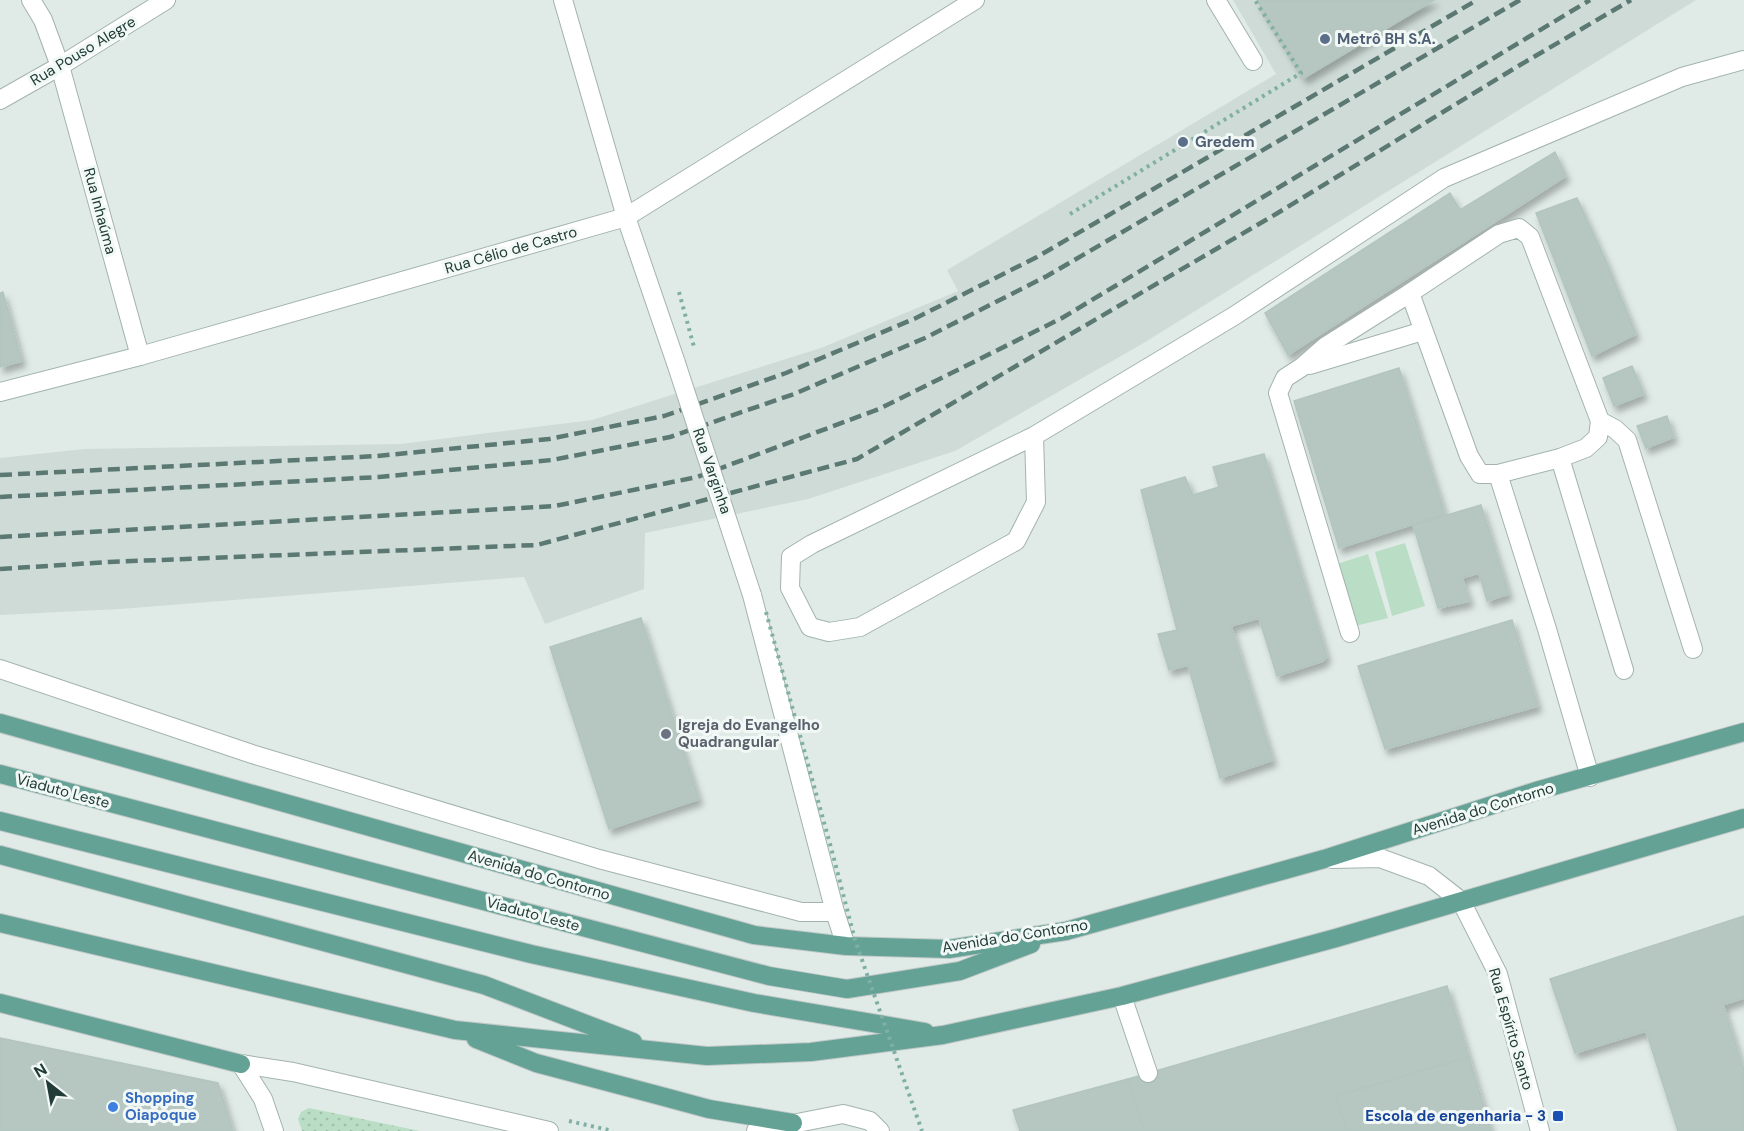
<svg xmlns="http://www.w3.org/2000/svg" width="1744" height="1131" font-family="'DM Sans',sans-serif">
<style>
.built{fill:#cedbd6}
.green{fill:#b9ddc5}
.park{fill:url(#park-dots)}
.building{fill:#b6c6c0;stroke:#b3c5bf;stroke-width:1.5;filter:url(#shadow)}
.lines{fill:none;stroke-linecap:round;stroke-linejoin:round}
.minor-casing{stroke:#a3b3ae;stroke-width:20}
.major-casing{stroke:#c1c8c7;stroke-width:20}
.path{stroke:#80b0a4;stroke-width:4;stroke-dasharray:3 4.5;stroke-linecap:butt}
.minor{stroke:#fff;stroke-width:18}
.major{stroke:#64a296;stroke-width:18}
.rail{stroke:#5b7872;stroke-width:4.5;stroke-dasharray:12 6;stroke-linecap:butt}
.minor-bridge-casing{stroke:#a3b3ae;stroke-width:20;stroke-linecap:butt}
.path-bridge{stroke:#80b0a4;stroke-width:4;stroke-dasharray:3 4.5;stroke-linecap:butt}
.minor-bridge{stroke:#fff;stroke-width:18}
.service-dot{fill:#5c6f8a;stroke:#f1f8f5;stroke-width:2}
.worship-dot{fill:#6b7280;stroke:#f1f8f5;stroke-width:2}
.shop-dot{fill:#3f7fe0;stroke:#f1f8f5;stroke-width:2}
.transit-dot{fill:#1a4fb4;stroke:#f1f8f5;stroke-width:2}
.labels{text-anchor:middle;stroke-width:6;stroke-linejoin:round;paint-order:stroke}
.service-label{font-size:15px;font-weight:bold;fill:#4e5e75;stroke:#f1f8f5;text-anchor:start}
.street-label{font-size:15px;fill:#213c36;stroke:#f1f8f5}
.worship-label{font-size:15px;font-weight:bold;fill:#5b616d;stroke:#f1f8f5;text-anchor:start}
.shop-label{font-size:15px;font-weight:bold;fill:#366cbe;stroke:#f1f8f5;text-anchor:start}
.transit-label{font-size:15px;font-weight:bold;fill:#164399;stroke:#f1f8f5;text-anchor:end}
</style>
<defs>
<pattern id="park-dots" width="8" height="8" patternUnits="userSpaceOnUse" patternTransform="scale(1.5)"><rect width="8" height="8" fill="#b9ddc5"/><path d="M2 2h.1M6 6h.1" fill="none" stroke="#9fbfaa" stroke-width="1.8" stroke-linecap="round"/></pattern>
<filter id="shadow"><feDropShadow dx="3.5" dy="6" stdDeviation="3" flood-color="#0004"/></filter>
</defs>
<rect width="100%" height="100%" fill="#e0ebe7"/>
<!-- built -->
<path class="built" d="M1233 0H1696L1142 344 955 451 808 499 645 533 644 589 545 624 524 577 120 609 0 615V458L84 449 401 444 592 420 821 348 958 291 947 270 1276 74Z"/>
<!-- green -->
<g class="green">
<path d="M1405 543 1425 606 1392 616 1375 552Z"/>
<path d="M1368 554 1388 618 1355 626 1337 564Z"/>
</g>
<!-- park -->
<path class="park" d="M309 1108 420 1131H302L298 1119 301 1112Z"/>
<!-- building -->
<g class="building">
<path d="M1257 0H1434L1304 78Z"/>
<path d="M1555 152 1566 176 1288 355 1265 313 1450 193 1460 210Z"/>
<path d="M1577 198 1606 261 1636 334 1592 356 1536 213Z"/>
<path d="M3 292 22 361 0 367V293Z"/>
<path d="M1632 366 1644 394 1614 406 1603 378Z"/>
<path d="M1399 368 1445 514 1339 548 1294 401Z"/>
<path d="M1667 416 1674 437 1646 448 1637 426Z"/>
<path d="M1264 454 1327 656 1323 661 1277 676 1259 618 1231 626 1273 760 1220 778 1188 665 1169 670 1158 634 1177 630 1141 490 1185 477 1193 495 1219 487 1213 467Z"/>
<path d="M1481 505 1509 594 1487 601 1479 573 1462 578 1470 601 1438 608 1413 525Z"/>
<path d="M641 618 699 799 609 829 550 647Z"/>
<path d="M1512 620 1538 706 1385 749 1358 666Z"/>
<path d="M1744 916V998L1723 1005 1744 1069V1131H1678L1646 1031 1575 1053 1550 979Z"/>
<path d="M1447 986 1469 1057 1336 1096 1347 1131H1144L1128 1079Z"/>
<path d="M0 1038 218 1083 233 1131H0Z"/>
<path d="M1469 1057 1491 1131H1347L1336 1096Z"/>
<path d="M1128 1079 1144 1131H1020L1013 1110Z"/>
</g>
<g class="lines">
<!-- minor casing -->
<g class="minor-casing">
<g id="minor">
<path d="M31 0 43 20 60 66 140 356"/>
<path d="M563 0 626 217 676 363"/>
<path d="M1216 0 1253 61"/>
<path d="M0 100 60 66 166 0"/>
<path d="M1310 365 1423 331"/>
<path d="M0 392 140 356 626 217 975 0"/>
<path d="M1600 421 1598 437 1586 448 1560 458 1498 474H1480L1469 456 1410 293 1499 234 1519 228 1530 237 1600 421 1615 429 1627 440 1693 649"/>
<path d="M1034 436 1036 502 1016 541 860 627 829 632 810 627 790 588 791 557 812 544 1034 436 1234 316 1444 178 1682 77 1744 60"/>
<path d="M1560 458 1624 670"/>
<path d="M1498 474 1547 629 1590 777"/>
<path d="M752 595 835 912 846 946"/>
<path d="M1350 633 1278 393 1285 378 1302 367 1326 346 1410 293"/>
<path d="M0 669 252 754 599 859 801 912H835"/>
<path d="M1332 859 1380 858 1429 876 1461 901 1498 974 1540 1131"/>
<path d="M1122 996 1148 1073"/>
<path d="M241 1064 293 1072 549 1131"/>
<path d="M241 1064 263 1099 274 1131"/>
<path d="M756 1131 843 1114 870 1121 880 1131"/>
</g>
</g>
<!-- major casing -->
<g class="major-casing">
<g id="major">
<path d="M0 723 754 935 846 946 949 949 1066 931 1324 859 1536 791 1744 732"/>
<path d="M0 774 769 976 847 989 960 971 1031 944"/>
<path d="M0 821 531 954 754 1003 925 1032"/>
<path d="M0 855 484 985 633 1042"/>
<path d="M0 923 455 1030 707 1056 811 1052 943 1035 1122 996 1336 938 1744 818"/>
<path d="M0 1003 241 1064"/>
<path d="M476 1039 536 1063 657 1095 709 1109 793 1123"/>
</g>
</g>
<!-- path -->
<g class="path">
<path d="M1070 214 1301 73 1255 0"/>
<path d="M569 1121 613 1131"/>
</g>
<!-- minor -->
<use href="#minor" class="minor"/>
<!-- major -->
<use href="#major" class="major"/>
<!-- rail -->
<g class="rail">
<path d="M0 475 377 456 549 439 664 416 786 373 916 318 1037 257 1477 0"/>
<path d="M0 497 379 477 552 460 670 437 794 394 925 338 1047 276 1520 0"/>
<path d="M0 537 555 506 697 477 879 409 1062 318 1590 0"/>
<path d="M0 569 109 562 537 545 857 459 1276 214 1520 65 1631 0"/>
</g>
<!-- minor-bridge casing -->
<g class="minor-bridge-casing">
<path id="minor-bridge" d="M676 363 752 595"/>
</g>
<!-- path-bridge -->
<g class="path-bridge">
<path d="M679 292 694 347"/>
<path d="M766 612 833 855 855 940 922 1131"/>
</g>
<!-- minor-bridge -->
<use href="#minor-bridge" class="minor-bridge"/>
</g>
<!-- markers -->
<g class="service-dot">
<circle cx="1325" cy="39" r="6"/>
<circle cx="1183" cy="142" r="6"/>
</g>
<circle class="worship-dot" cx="666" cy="734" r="6"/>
<circle class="shop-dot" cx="113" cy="1107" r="6"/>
<rect class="transit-dot" x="1552" y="1110" width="12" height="12" rx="3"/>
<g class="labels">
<!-- service labels -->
<g class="service-label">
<text x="1337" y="44">Metrô BH S.A.</text>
<text x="1195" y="147">Gredem</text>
</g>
<!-- street labels -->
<g class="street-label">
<text transform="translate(83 51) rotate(-31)" y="5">Rua Pouso Alegre</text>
<text transform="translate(100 211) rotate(75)" y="5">Rua Inhaúma</text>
<text transform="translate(511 250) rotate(-16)" y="5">Rua Célio de Castro</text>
<text transform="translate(712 471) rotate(71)" y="5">Rua Varginha</text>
<text transform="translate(63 791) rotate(15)" y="5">Viaduto Leste</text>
<text transform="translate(1483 809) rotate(-17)" y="5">Avenida do Contorno</text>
<text transform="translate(539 875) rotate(16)" y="5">Avenida do Contorno</text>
<text transform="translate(533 914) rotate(15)" y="5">Viaduto Leste</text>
<text transform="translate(1015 936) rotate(-9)" y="5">Avenida do Contorno</text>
<text transform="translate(1511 1029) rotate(74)" y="5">Rua Espírito Santo</text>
</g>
<!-- worship labels -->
<g class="worship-label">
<text x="678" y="730">Igreja do Evangelho<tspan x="678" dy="17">Quadrangular</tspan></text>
</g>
<!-- shop labels -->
<g class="shop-label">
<text x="125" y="1103">Shopping<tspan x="125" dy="17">Oiapoque</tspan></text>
</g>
<!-- transit labels -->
<g class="transit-label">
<text x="1546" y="1121">Escola de engenharia - 3</text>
</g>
</g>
<!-- north arrow -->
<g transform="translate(48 1083) rotate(329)" stroke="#f1f8f5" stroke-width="4.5" paint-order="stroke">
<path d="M0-4.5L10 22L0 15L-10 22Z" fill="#213c36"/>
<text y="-9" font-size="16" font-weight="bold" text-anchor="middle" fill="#213c36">N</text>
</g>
</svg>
